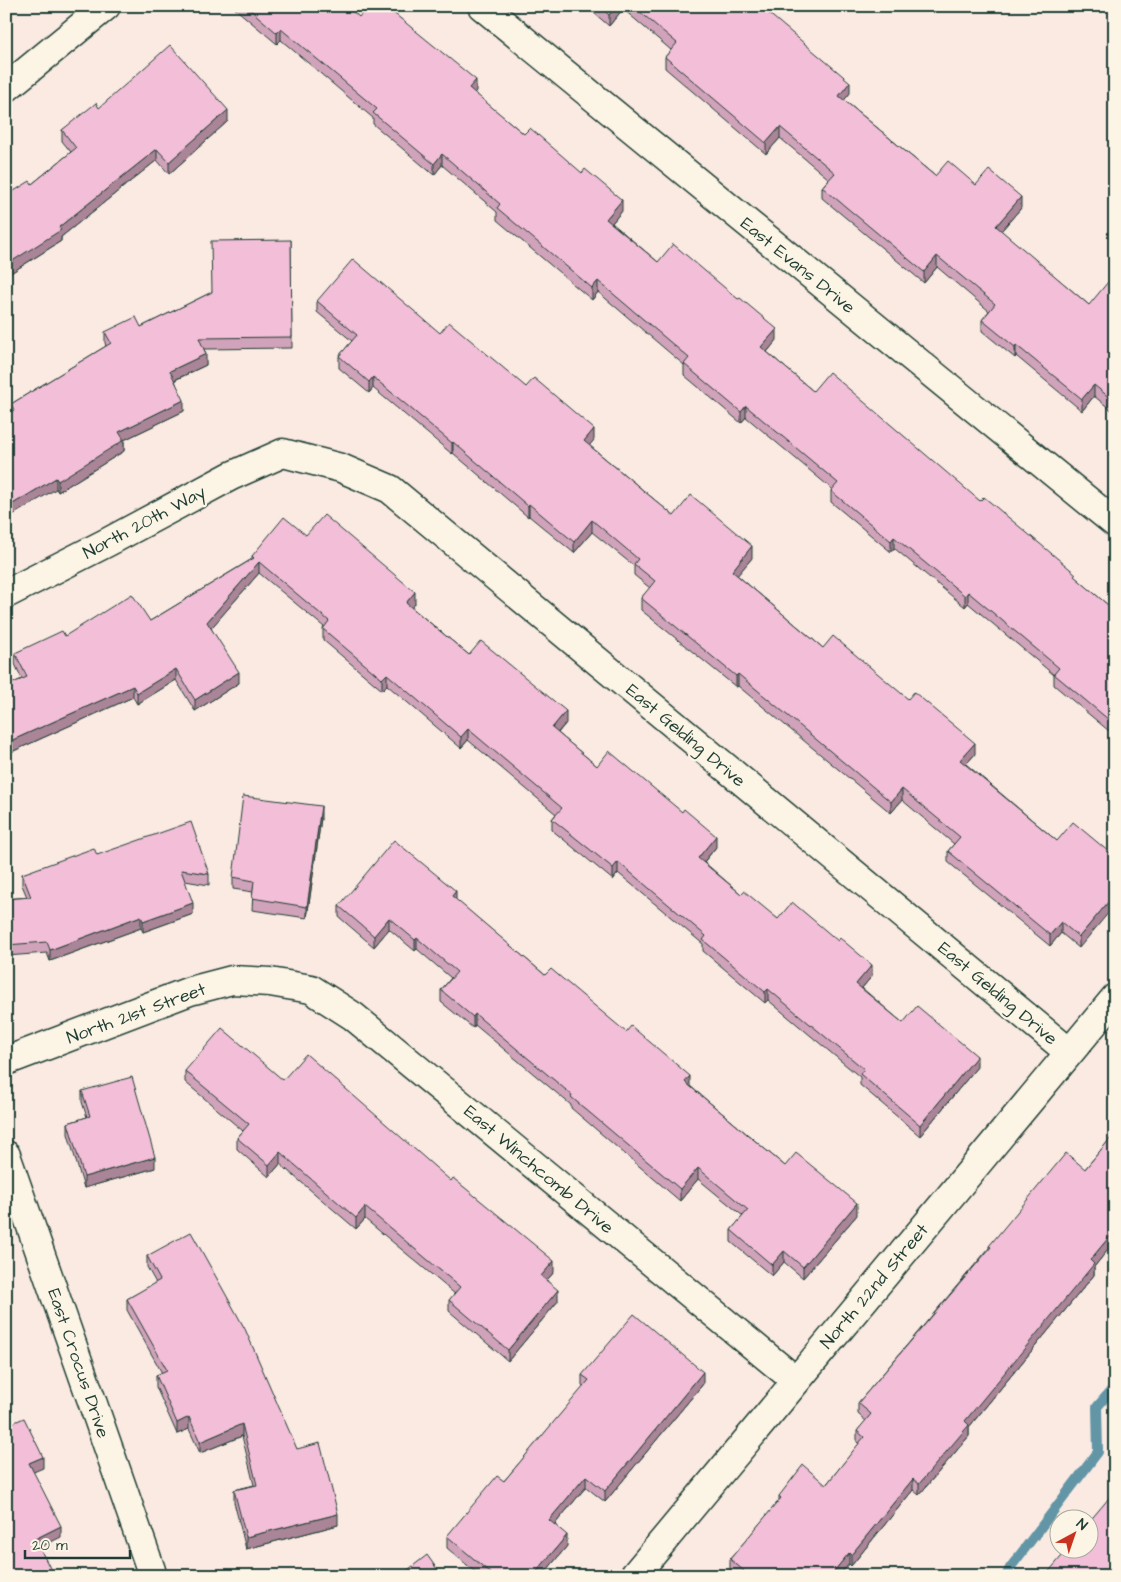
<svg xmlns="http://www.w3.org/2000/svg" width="1121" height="1582" font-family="'Architects Daughter',sans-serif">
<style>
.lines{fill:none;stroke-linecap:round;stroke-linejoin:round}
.stream{stroke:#6295a5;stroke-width:10}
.street-casing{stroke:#1f3d34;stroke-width:31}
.street{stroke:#fcf5e5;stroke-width:28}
.wall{fill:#d1a3ba;stroke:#1f3d34}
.shaded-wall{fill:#aa8597;stroke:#1f3d34}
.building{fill:#f3bed8;stroke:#1f3d34}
.labels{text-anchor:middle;stroke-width:4.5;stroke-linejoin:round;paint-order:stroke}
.street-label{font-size:18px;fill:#1f3d34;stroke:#fcf5e5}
</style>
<rect width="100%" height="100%" fill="#faeae2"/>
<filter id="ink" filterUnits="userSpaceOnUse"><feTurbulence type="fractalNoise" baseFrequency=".02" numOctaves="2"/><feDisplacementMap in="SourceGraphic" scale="10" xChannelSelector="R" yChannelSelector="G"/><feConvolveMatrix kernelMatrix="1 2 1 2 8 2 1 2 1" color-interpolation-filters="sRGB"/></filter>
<g filter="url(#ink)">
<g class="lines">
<!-- stream -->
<path class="stream" d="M1006 1576 1010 1568 1098 1452 1097 1407 1115 1386"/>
<!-- street casing -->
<g class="street-casing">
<g id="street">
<path d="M482 6 1115 523"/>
<path d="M6 88 106 6"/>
<path d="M6 594 108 542 231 476 283 453 341 468 390 489 1069 1052"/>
<path d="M6 1061 190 991 232 980 270 982 311 989 353 1016 795 1380"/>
<path d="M6 1155 151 1570"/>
<path d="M634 1576 1115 998"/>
</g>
</g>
<!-- street -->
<use href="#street" class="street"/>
</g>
<!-- wall -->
<g class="wall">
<path d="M232 6H347L359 17 476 91 474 93 524 134 622 211 612 223 658 262 777 340 767 352 813 391 980 501 1076 578 1115 611V736L1054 685V675L968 603 965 607 894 548 891 552 831 502V491L832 489 746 417 741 423 684 375V365L598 292 592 300 497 220V212L442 165 434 175 373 124V118L281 40 277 44Z"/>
<path d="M586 6H760L850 93 844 100 935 176 976 185 1021 208 1001 231 1089 305 1115 287V413L1094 396 1082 411 1016 356 1015 358 982 331V320L989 311 937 267 924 283 822 198V187L829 179 780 138 766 154 665 68V57L671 50 623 9 609 26Z"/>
<path d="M99 108 228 121 169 174 157 160 61 237V241L6 276V196L32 184 71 152 62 141V130Z"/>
<path d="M291 240 292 348 204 349 206 365 175 380 184 411 124 440V451L58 492 11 413V404L106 346 105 343V332L141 327 212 292Z"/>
<path d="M317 301 440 333 526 387 594 440 589 445 674 516 752 558 737 575 823 648 908 699 975 754 966 764 1057 841 1115 857 1079 948 1061 933 1050 946 948 862V851L954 844 902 800 891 813 738 686 736 687 641 610V598L650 588 634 575V566L592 532 574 553 529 516 528 517 453 453 452 454 373 388 369 393 339 368V356L352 341 317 312Z"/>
<path d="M306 535 415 604 411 607 469 655 566 723 558 733 597 766 716 847 704 862 741 894 778 919 872 976 862 988 903 1023 977 1067 920 1136 860 1085V1077L768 1000 765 1003 703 951V944L618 873 613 880 552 830V819L556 814 468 740 461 748 387 685 382 690 323 640V629L324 627 259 573 211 628 239 683 195 711 176 680 137 704 133 697 7 754V763L6 686 22 679 15 664V653L65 636 150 621 252 559V556Z"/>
<path d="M321 818 307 918 252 910 253 892 233 889V877Z"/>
<path d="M97 855 209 874V885L185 881 193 914 143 932 141 928 50 961 47 953 6 956V899L27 897 22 885V874Z"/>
<path d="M456 900 545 975 690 1086 785 1166 857 1215 803 1278 784 1262 772 1276 731 1242V1230L743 1216 698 1179 680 1201 571 1108V1105L475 1025 473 1028 441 1002V990L451 978 417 949 415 951 389 929 374 947 339 917V906Z"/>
<path d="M185 1071 283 1080 554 1272 547 1280 558 1301 508 1361 449 1311V1300L455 1294 365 1219 356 1229 280 1164 269 1177 237 1149V1138L243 1131 185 1082Z"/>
<path d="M82 1091 155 1168 84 1188 68 1134V1123L87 1117 82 1102Z"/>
<path d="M1115 1133V1241L1094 1267V1275L969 1427V1436L919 1495 913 1490 851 1566 849 1564 839 1576H737L730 1570V1559L779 1501V1496L826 1485 859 1444 857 1442V1431L866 1421 858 1414V1403L989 1248V1246L1085 1169Z"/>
<path d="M147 1256 297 1449 338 1525 246 1549 234 1502V1490L254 1485 242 1436 200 1453 189 1429 177 1434 156 1387V1375L162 1373 127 1310V1299L156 1283 147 1267Z"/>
<path d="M582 1375 703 1384 605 1502 586 1487 555 1524 567 1546 542 1576H480L447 1548V1536L504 1481 584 1387 582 1386Z"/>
</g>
<!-- shaded-wall -->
<g class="shaded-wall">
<path d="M616 6H623V9L609 26V15Z"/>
<path d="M281 29V40L277 44V33Z"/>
<path d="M476 80V91L469 99V88Z"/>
<path d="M850 82V93L839 107V96Z"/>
<path d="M228 110V121L169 174V162Z"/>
<path d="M780 127V138L766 154V143Z"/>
<path d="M157 149V160L61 237V241L6 276V265L59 227Z"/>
<path d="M442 154V165L434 175V164Z"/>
<path d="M1021 197V208L996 237V226Z"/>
<path d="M622 200V211L606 230V219Z"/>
<path d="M937 256V267L924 283V272Z"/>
<path d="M598 281V292L592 300V288Z"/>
<path d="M777 329V340L761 359V347Z"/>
<path d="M1016 345V356L1015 358V347Z"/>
<path d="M206 354V365L170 382V371Z"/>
<path d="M373 377V388L369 393V382Z"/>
<path d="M1094 385V396L1082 411V399Z"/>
<path d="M184 400V411L124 440V451L58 492V481L119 432Z"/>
<path d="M746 406V417L741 423V412Z"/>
<path d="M594 429V440L584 452V441Z"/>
<path d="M453 442V453L452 454V443Z"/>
<path d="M56 478V489L6 519V508Z"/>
<path d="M529 504V516L528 517V506Z"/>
<path d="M592 520V532L574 553V542Z"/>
<path d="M894 537V548L891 552V541Z"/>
<path d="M752 546V558L732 582V571Z"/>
<path d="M259 562V573L207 633V622Z"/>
<path d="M415 592V604L406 614V603Z"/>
<path d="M968 592V603L965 607V596Z"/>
<path d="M176 669V680L137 704V693Z"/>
<path d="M239 672V683L195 711V700Z"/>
<path d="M387 674V685L382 690V679Z"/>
<path d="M738 674V686L736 687V676Z"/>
<path d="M133 686V697L7 754 6 763V743Z"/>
<path d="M566 711V723L552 739V728Z"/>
<path d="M468 729V740L461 748V737Z"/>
<path d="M975 743V754L960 771V760Z"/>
<path d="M902 789V800L891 813V802Z"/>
<path d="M321 806V818L307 918V907Z"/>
<path d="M716 836V847L698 869V858Z"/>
<path d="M618 862V873L613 880V868Z"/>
<path d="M456 891V902L452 896Z"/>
<path d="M1115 894V905L1079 948V937Z"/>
<path d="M193 903V914L143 932V921Z"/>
<path d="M141 916V928L50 961V950Z"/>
<path d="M389 918V929L374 947V936Z"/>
<path d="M1061 922V933L1050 946V935Z"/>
<path d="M417 938V949L415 951V940Z"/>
<path d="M872 965V976L856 995V984Z"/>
<path d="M768 989V1000L765 1003V992Z"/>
<path d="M475 1014V1025L473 1028V1017Z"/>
<path d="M977 1056V1067L920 1136V1125Z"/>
<path d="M690 1076V1087L685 1082Z"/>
<path d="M280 1152V1164L269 1177V1165Z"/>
<path d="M155 1157V1168L84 1188V1177Z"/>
<path d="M698 1168V1179L680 1201V1189Z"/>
<path d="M857 1203V1215L803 1278V1267Z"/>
<path d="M365 1207V1219L356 1229V1218Z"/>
<path d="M1115 1230V1241L1094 1267V1275L969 1427V1436L919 1495V1484L965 1421 1090 1260Z"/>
<path d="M784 1251V1262L772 1276V1265Z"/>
<path d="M554 1261V1272L541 1287V1276Z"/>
<path d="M558 1290V1301L508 1361V1350Z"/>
<path d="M703 1372V1384L605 1502V1491Z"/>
<path d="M189 1417V1429L177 1434V1423Z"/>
<path d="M242 1424V1436L200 1453V1442Z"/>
<path d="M43 1457V1468L29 1474V1463Z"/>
<path d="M586 1476V1487L549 1531V1520Z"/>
<path d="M913 1479V1490L851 1566V1555Z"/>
<path d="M338 1514V1525L246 1549V1537Z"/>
<path d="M61 1526V1537L35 1550V1539Z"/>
<path d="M567 1535V1546L542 1576H533Z"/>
<path d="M849 1553V1564L839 1576H830Z"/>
</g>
<!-- building -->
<g class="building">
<path d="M246 6H347L359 17 368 6H385L476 80 469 88 524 134 530 128 582 173 585 169 622 200 606 219 658 262 673 244 738 299 740 298 777 329 761 347 813 391 829 372 980 501 984 497 1076 574 1074 576 1115 611V725L1054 674 1059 668 968 592 965 596 894 537 891 541 831 491 838 483 746 406 741 412 684 364 689 358 598 281 592 288 497 208 500 204 442 154 434 164 373 113 377 109 281 29 277 33Z"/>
<path d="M599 6H616L609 15Z"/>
<path d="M633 6H760L850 82 839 96 935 176 948 161 976 185 989 170 1021 197 996 226 1089 305 1108 282 1115 287V402L1094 385 1082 399 1016 345 1015 347 982 320 995 304 937 256 924 272 822 187 835 173 780 127 766 143 665 57 677 43Z"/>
<path d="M170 45 228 110 169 162 157 149 59 227 61 230 6 265V196L30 181 32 184 76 148 62 130 96 103 99 108Z"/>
<path d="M291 240 292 337 199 338 206 354 170 371 184 400 119 432 124 440 58 481 56 478 6 508V415L14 410 11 404 111 343 105 332 136 317 141 327 212 292 211 241Z"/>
<path d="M353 259 440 333 449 322 526 387 534 378 594 429 584 441 674 516 691 495 752 546 732 571 823 648 833 636 908 699 914 692 975 743 960 760 1057 841 1073 822 1115 857V894L1079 937 1061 922 1050 935 948 851 960 837 902 789 891 802 738 674 736 676 641 598 655 581 634 564 638 559 592 520 574 542 529 504 528 506 453 442 452 443 373 377 369 382 339 356 357 335 317 301Z"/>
<path d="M324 515 415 592 406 603 469 655 481 641 566 711 552 728 597 766 609 751 682 812 684 809 716 836 698 858 741 894 744 891 778 919 792 902 838 941 840 938 872 965 856 984 903 1023 917 1006 977 1056 920 1125 860 1074 864 1069 768 989 765 992 703 940 706 936 618 862 613 868 552 819 562 808 468 729 461 737 387 674 382 679 323 629 329 621 259 562 207 622 239 672 195 700 176 669 137 693 133 686 6 743V686L27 677 15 653 62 631 65 636 132 594 150 621 254 558 252 556 284 517 306 535Z"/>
<path d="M243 796 321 806 307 907 252 898 254 881 233 877Z"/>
<path d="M191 822 209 874 181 870 193 903 143 921 141 916 50 950 47 942 6 945V899L31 897 22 874 94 848 97 855Z"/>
<path d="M394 840 456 891 452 896 545 975 551 969 626 1032 631 1026 690 1076 685 1082 785 1166 796 1153 857 1203 803 1267 784 1251 772 1265 731 1230 748 1210 698 1168 680 1189 571 1097 572 1095 475 1014 473 1017 441 990 457 972 417 938 415 940 389 918 374 936 339 906Z"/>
<path d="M222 1028 283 1080 306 1054 451 1181 453 1178 554 1261 541 1276 558 1290 508 1350 449 1300 460 1287 365 1207 356 1218 280 1152 269 1165 237 1138 249 1124 185 1071Z"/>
<path d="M132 1077 155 1157 84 1177 68 1123 90 1116 82 1091Z"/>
<path d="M1115 1133V1230L1090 1260 1094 1264 965 1421 969 1425 919 1484 913 1479 851 1555 849 1553 830 1576H740L744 1571 730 1559 781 1498 779 1496 803 1465 826 1485 864 1437 857 1431 871 1414 858 1403 991 1247 989 1246 1066 1153 1085 1169Z"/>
<path d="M191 1232 245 1329 297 1449 320 1443 338 1514 246 1537 234 1490 257 1485 242 1424 200 1442 189 1417 177 1423 156 1375 167 1370 127 1299 160 1280 147 1256Z"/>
<path d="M634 1314 703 1372 605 1491 586 1476 549 1520 567 1535 533 1576H494L447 1536 497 1476 504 1481 589 1380 582 1375Z"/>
<path d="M24 1418 43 1457 29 1463 61 1526 35 1539 51 1570 54 1576H6V1421L8 1425Z"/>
<path d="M1115 1491V1576H1045L1067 1550H1088V1523Z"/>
<path d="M427 1555 442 1576H400Z"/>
</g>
</g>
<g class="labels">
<!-- street labels -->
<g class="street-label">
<text transform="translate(798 265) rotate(39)" y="6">East Evans Drive</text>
<text transform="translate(144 522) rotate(-28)" y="6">North 20th Way</text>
<text transform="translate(686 735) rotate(40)" y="6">East Gelding Drive</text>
<text transform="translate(998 993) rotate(40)" y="6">East Gelding Drive</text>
<text transform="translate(136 1013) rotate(-20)" y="6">North 21st Street</text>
<text transform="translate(539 1169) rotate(40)" y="6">East Winchcomb Drive</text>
<text transform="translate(874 1286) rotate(-50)" y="6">North 22nd Street</text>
<text transform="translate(79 1363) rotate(71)" y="6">East Crocus Drive</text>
</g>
</g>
<!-- margin -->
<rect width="1121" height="1582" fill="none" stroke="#fcf5e5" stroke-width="25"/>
<rect x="12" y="12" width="1096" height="1557" fill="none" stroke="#1f3d34" stroke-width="2" filter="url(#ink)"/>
<!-- north arrow -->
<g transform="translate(1074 1534) rotate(40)"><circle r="24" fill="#fcf5e5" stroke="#a4ab9e"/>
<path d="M0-4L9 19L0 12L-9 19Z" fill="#c8321e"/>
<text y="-8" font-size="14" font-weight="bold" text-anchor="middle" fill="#1f3d34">N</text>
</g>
<!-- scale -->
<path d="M25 1550v8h105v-8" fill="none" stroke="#1f3d34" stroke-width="2.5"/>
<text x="32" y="1550" font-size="15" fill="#1f3d34" stroke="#fcf5e5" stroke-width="4" paint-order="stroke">20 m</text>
</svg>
